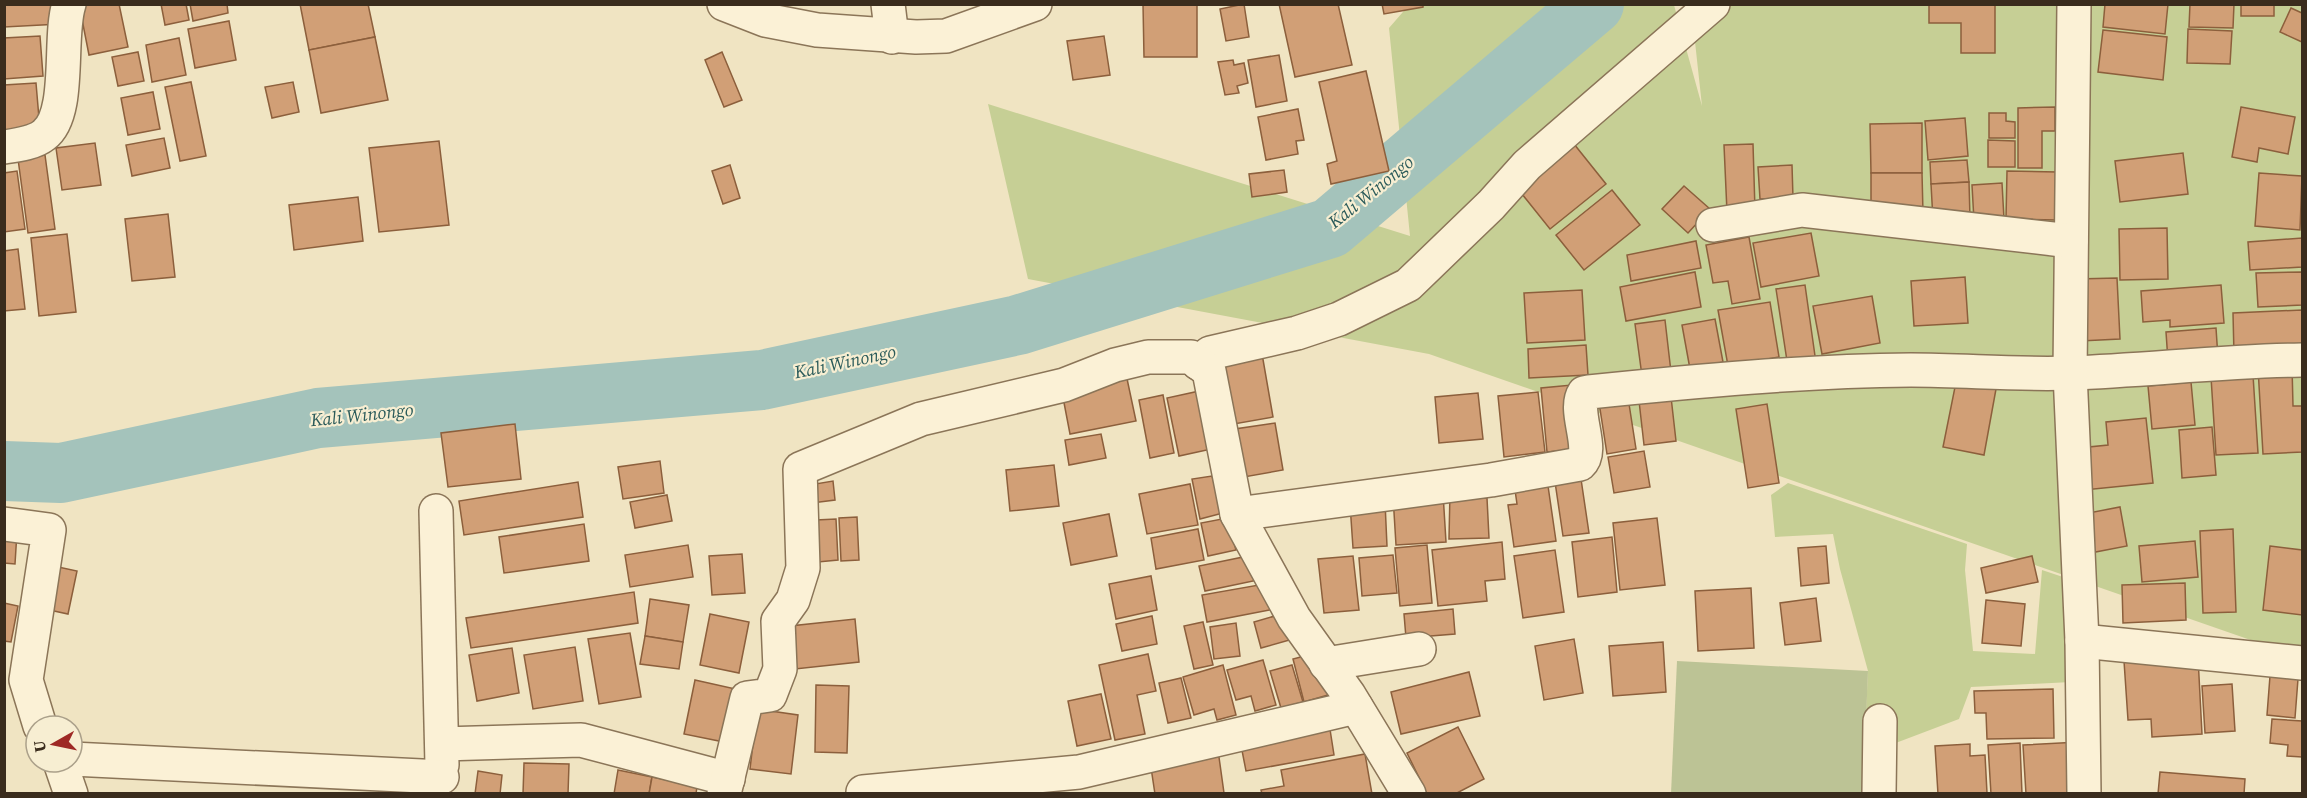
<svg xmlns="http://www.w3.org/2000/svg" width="2307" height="798" font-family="'Source Serif 4',serif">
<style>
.green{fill:#c6cf95}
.cemetery{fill:#bcc395}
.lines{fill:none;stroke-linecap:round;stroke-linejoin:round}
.river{stroke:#a4c3bb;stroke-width:60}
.building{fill:#d19f76;stroke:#8c5f3c;stroke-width:1.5}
.minor-casing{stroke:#8b7558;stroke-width:36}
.minor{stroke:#fbf1d6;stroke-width:33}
.labels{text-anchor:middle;stroke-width:4.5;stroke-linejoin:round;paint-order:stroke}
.water-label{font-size:18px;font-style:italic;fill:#2b5b5a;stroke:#f7eed2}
</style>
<rect width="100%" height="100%" fill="#f0e4c2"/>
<!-- green -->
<g class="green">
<path d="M1409 5H1674L1702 106 1691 5H2302V658L1429 354 1028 279 988 104 1410 236 1389 28Z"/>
<path d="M1788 483 1967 544 1965 570 1973 651 2035 654 2042 570 2066 578 2071 682 1971 687 1959 719 1864 755 1868 671 1840 569 1833 534 1775 537 1771 495Z"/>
</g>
<!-- cemetery -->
<path class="cemetery" d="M1677 661 1868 671 1863 793 1671 794Z"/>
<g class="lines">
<!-- river -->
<path class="river" d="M4 471 61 473 318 418 762 380 1018 325 1330 228 1594 4"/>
</g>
<!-- building -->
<g class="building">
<path d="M4 4H59L60 24 4 27Z"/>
<path d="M79 4H119L128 47 89 55Z"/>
<path d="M161 4H186L189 20 165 25Z"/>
<path d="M190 4H227L228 13 193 21Z"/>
<path d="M300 4H368L375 37 309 50Z"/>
<path d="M1143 4H1197V57H1144Z"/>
<path d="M1244 4 1249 37 1226 41 1220 9Z"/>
<path d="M1279 4H1338L1352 65 1295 77Z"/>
<path d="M1382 4H1423V7L1384 14Z"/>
<path d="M1929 4H1995V53H1961V23H1929Z"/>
<path d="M2105 4H2168L2165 34 2103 27Z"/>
<path d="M2190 4H2234L2233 28 2189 27Z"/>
<rect x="2241" y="4" width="33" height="12"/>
<path d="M2291 8 2302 13V42L2280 32Z"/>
<path d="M229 21 236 60 195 68 188 29Z"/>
<path d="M2188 29 2232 31 2230 64 2187 63Z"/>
<path d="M2103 30 2167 37 2163 80 2098 72Z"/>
<path d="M40 36 43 76 4 79V38Z"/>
<path d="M1104 36 1110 75 1073 80 1067 41Z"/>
<path d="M375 37 388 100 321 113 309 50Z"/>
<path d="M179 38 186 75 152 82 146 45Z"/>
<path d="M138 52 144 81 118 86 112 57Z"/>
<path d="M722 52 742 100 724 107 705 60Z"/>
<path d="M1279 55 1287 101 1256 107 1248 60Z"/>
<path d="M1233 60 1234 65 1244 63 1248 83 1237 86 1239 93 1225 95 1218 62Z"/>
<path d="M1366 71 1389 171 1331 184 1327 164 1337 161 1319 82Z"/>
<path d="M191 82 206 156 180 161 165 87Z"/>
<path d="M293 82 299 112 272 118 265 87Z"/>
<path d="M36 83 40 130 5 132 4 85Z"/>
<path d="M153 92 160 129 128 135 121 98Z"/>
<path d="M2055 107V131H2042V168H2018V108Z"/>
<path d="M2241 107 2295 117 2288 154 2259 148 2257 162 2232 157Z"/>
<path d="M1298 109 1304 140 1296 141 1298 154 1266 160 1258 117Z"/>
<path d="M1989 113H2006V121L2015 122V138H1989Z"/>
<path d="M1965 118 1968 156 1928 160 1925 121Z"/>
<path d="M1922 123V173H1871L1870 124Z"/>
<path d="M164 138 170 168 132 176 126 145Z"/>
<path d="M1570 139 1606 184 1550 229 1514 184Z"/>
<path d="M1988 140 2015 141V167H1988Z"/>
<path d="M439 141 449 225 379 232 369 148Z"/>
<path d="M95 143 101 185 62 190 56 148Z"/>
<path d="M1753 144 1755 210 1727 212 1724 145Z"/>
<path d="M2183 153 2188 194 2120 202 2115 161Z"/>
<path d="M45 155 55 229 28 233 18 159Z"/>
<path d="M1967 160 1969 182 1931 184 1930 162Z"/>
<path d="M730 165 740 198 723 204 712 171Z"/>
<path d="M1792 165 1793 198 1760 199 1758 167Z"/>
<path d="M1284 170 1287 192 1252 197 1249 174Z"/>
<path d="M17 171 25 229 4 232V173Z"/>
<path d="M2007 171 2057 172 2056 220 2006 219Z"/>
<path d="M1871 173H1922L1923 213H1871Z"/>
<path d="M2259 173 2302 176 2300 230 2255 226Z"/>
<path d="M1969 182 1970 218 1933 220 1931 184Z"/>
<path d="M2002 183 2004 219 1974 221 1972 185Z"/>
<path d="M1684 186 1710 209 1688 233 1662 209Z"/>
<path d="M1612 190 1640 225 1584 270 1556 235Z"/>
<path d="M358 197 363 241 294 250 289 205Z"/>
<path d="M168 214 175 277 132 281 125 219Z"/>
<path d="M2167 228 2168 279 2120 280 2119 229Z"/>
<path d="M1811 233 1819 276 1761 287 1753 243Z"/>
<path d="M67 234 76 312 39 316 31 238Z"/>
<path d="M1749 237 1760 299 1732 304 1728 281 1713 283 1706 245Z"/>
<path d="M2302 238V267L2250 270 2248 242Z"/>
<path d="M1696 241 1701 268 1631 281 1627 255Z"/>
<path d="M18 249 25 309 4 311V251Z"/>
<path d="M1695 272 1701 307 1626 321 1620 287Z"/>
<path d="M2302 272V305L2258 307 2256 273Z"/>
<path d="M1965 277 1968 323 1914 326 1911 281Z"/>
<path d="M2117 278 2120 339 2080 341 2076 279Z"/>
<path d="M1805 285 1817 370 1789 374 1776 289Z"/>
<path d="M2221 285 2224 323 2170 327V320L2143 322 2141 291Z"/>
<path d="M1582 290 1585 340 1527 343 1524 293Z"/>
<path d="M1872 296 1880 343 1822 354 1813 306Z"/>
<path d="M1770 302 1779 357 1728 366 1718 310Z"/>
<path d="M2302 310V352L2234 355 2233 313Z"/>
<path d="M1715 319 1723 362 1690 369 1682 325Z"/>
<path d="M1665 320 1671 372 1642 376 1635 324Z"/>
<path d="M2216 328 2218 358 2168 361 2166 332Z"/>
<path d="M1586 345 1588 375 1529 378 1528 349Z"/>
<path d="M1261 348 1273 417 1234 424 1222 355Z"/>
<path d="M2292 366 2293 406H2302V452L2263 454 2258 368Z"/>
<path d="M1126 374 1136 421 1070 434 1061 387Z"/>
<path d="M2253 375 2258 453 2216 455 2211 377Z"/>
<path d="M1956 382 1996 389 1984 455 1943 447Z"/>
<path d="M2191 382 2195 425 2152 429 2148 386Z"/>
<path d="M1572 385 1578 449 1547 452 1541 388Z"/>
<path d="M1670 388 1676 441 1644 445 1638 392Z"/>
<path d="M1204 390 1216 448 1179 456 1167 398Z"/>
<path d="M1627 391 1636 449 1607 454 1598 396Z"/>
<path d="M1538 392 1545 452 1504 457 1498 396Z"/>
<path d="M1478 393 1483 439 1439 443 1435 397Z"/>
<path d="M1163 395 1174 453 1150 458 1139 400Z"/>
<path d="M1767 404 1779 483 1748 488 1736 409Z"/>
<path d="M2146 418 2153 483 2084 490 2079 448 2108 445 2106 422Z"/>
<path d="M1275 423 1283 470 1244 477 1235 429Z"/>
<path d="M515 424 521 479 448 487 441 433Z"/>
<path d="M2212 427 2216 475 2182 478 2179 430Z"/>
<path d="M1101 434 1106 458 1069 465 1065 440Z"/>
<path d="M1644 451 1650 487 1614 493 1608 457Z"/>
<path d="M660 461 664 493 623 499 618 467Z"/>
<path d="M1054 465 1059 506 1010 511 1006 470Z"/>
<path d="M1212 476 1223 513 1200 519 1192 479Z"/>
<path d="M1547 479 1556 541 1514 547 1508 505 1517 504 1514 483Z"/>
<path d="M1581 479 1589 533 1563 536 1555 482Z"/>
<path d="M833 481 835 500 812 503 809 485Z"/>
<path d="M578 482 583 517 464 535 459 501Z"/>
<path d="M1190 484 1198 525 1147 534 1139 494Z"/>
<path d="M1450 492 1477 498H1487L1489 538 1449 539Z"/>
<path d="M1443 493 1446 542 1396 545 1393 496Z"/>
<path d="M667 495 672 521 635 528 630 502Z"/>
<path d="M1385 502 1387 546 1353 548 1350 504Z"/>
<path d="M2120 507 2127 546 2085 554 2078 515Z"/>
<path d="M1109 514 1117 556 1071 565 1063 523Z"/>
<path d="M857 517 859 560 841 561 839 518Z"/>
<path d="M1227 518 1236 550 1208 556 1201 523Z"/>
<path d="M1657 518 1665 585 1620 590 1613 523Z"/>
<path d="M836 519 838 560 818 562 816 520Z"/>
<path d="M584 524 589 561 504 573 499 537Z"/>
<path d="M1198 529 1204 560 1156 569 1151 538Z"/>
<path d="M2233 529 2236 612 2203 613 2200 531Z"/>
<path d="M4 532H17L15 564 4 563Z"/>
<path d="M1612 537 1617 592 1578 597 1572 542Z"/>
<path d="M2195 541 2198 577 2142 582 2139 546Z"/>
<path d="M1502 542 1505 579 1485 581 1487 601 1438 606 1432 550Z"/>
<path d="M688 545 693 577 630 587 625 555Z"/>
<path d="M1427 545 1432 603 1400 606 1395 548Z"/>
<path d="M1826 546 1829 583 1801 586 1798 548Z"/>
<path d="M2270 546 2302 550V615L2263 610Z"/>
<path d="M1555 550 1564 612 1523 618 1514 556Z"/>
<path d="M742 554 745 593 712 595 709 556Z"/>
<path d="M1253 555 1258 580 1205 591 1199 566Z"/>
<path d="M1393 555 1397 593 1362 596 1359 558Z"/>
<path d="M1353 556 1359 610 1324 613 1318 559Z"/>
<path d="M2032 556 2038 582 1986 593 1981 568Z"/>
<path d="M49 565 77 571 68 614 40 608Z"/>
<path d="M1151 576 1157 610 1116 619 1109 584Z"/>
<path d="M1270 583 1275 609 1207 622 1202 595Z"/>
<path d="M2185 583 2186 620 2123 623 2122 585Z"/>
<path d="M1751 588 1754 648 1698 651 1695 591Z"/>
<path d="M634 592 638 623 471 648 466 618Z"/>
<path d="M1816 598 1821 641 1785 645 1780 603Z"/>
<path d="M650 599 689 605 683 642 645 636Z"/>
<path d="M1986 600 2025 604 2021 646 1982 643Z"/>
<path d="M4 603 18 606 11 642 4 641Z"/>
<path d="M1453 609 1455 634 1406 638 1404 614Z"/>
<path d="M1285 613 1293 639 1261 648 1254 622Z"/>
<path d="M710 614 749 622 739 673 700 665Z"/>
<path d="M1152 616 1157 644 1122 651 1116 624Z"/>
<path d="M855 619 859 662 795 669 790 626Z"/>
<path d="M1203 622 1213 665 1194 669 1184 626Z"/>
<path d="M1236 623 1240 656 1214 659 1210 627Z"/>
<path d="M630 633 641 697 599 704 588 639Z"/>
<path d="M645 636 683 642 679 669 640 664Z"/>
<path d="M1574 639 1583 693 1544 700 1535 646Z"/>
<path d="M1663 642 1666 692 1613 696 1609 646Z"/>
<path d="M575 647 583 701 533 709 524 655Z"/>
<path d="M512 648 519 693 477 701 469 655Z"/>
<path d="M1316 653 1328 695 1304 702 1293 659Z"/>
<path d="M1148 654 1156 691 1137 695 1145 734 1115 740 1099 665Z"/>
<path d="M2198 657 2202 734 2152 737 2151 719 2128 720 2124 661Z"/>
<path d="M1263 660 1276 705 1255 711 1251 696 1236 700 1227 670Z"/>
<path d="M2271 663 2299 666 2295 718 2267 715Z"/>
<path d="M1223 665 1236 715 1217 720 1214 709 1194 715 1183 677Z"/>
<path d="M1292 665 1303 702 1281 708 1270 671Z"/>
<path d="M1469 672 1480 716 1401 734 1391 692Z"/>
<path d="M1181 678 1191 718 1168 723 1159 683Z"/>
<path d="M695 680 740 690 729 743 684 734Z"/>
<path d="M2232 684 2235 731 2205 733 2202 686Z"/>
<path d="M816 685 849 686 847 753 815 752Z"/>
<path d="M2053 689 2054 738 1987 739 1986 713H1975L1974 691Z"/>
<path d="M1101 694 1111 739 1077 746 1068 701Z"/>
<path d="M757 709 798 715 791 774 750 769Z"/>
<path d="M2272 719 2302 721V757L2287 756 2288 745 2270 743Z"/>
<path d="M1329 723 1334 755 1246 771 1240 740Z"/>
<path d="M1458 727 1484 779 1455 794H1427L1407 753Z"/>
<path d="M2079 742 2081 794H2026L2023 745Z"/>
<path d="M2020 743 2022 794H1991L1988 745Z"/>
<path d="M1970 744V756L1985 755 1987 793 1938 794 1935 746Z"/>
<path d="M1218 750 1224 793 1155 794 1150 761Z"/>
<path d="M1365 754 1372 794H1262L1261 790 1284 786 1281 770Z"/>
<path d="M524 763 569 764 568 794H523Z"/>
<path d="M618 770 652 777 649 794H614Z"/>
<path d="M478 771 502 775 500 794H475Z"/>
<path d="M2160 772 2245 779 2244 794H2158Z"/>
<path d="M652 777 697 786 696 794H649Z"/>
</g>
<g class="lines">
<!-- minor casing -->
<g class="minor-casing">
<g id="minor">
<path d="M724 4 765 20 817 30 916 37 946 36 1035 4"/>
<path d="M888 4 892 37"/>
<path d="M2074 4 2070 373 2082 641 2084 794"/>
<path d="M4 147C18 145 34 143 44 135 72 114 58 37 69 4"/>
<path d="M1713 225 1802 210 2071 241"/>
<path d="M1198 363 1210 353 1297 333 1339 319 1408 285 1491 205 1527 165 1713 4"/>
<path d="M436 511 442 765"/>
<path d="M1237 514 1491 480 1580 464C1596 450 1572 411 1584 393L1589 392C1696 381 1804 371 1911 370 1964 370 2018 375 2071 373 2148 370 2225 361 2302 360"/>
<path d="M4 524 49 530 26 680 40 726"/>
<path d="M2082 641 2302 663"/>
<path d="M1326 664 1419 649"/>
<path d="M442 744 581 740 728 779"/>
<path d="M72 759 442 777"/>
<path d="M60 762 71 794"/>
<path d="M863 792 1079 772 1356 707"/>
<path d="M724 794 747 698 770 695 780 669 778 621 793 600 803 568 800 469 921 419 1064 385 1115 365 1148 357H1191L1209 371 1237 514 1294 618 1349 695 1409 794"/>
<path d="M1879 794 1880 721"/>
</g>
</g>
<!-- minor -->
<use href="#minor" class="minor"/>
</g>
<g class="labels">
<!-- water labels -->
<g class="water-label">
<text transform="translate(1371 192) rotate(-39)" y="6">Kali Winongo</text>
<text transform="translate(845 362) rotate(-12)" y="6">Kali Winongo</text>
<text transform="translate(362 415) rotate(-6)" y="6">Kali Winongo</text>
</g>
</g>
<!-- border -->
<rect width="2307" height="798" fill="none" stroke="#3a2c1d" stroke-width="12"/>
<!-- north arrow -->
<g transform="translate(54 744) rotate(261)"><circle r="28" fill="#f7eed2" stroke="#aba08a" stroke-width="1.5"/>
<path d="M0-4.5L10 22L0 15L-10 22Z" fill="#9e2925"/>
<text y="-9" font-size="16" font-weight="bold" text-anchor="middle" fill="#3a2c1d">U</text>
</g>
</svg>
